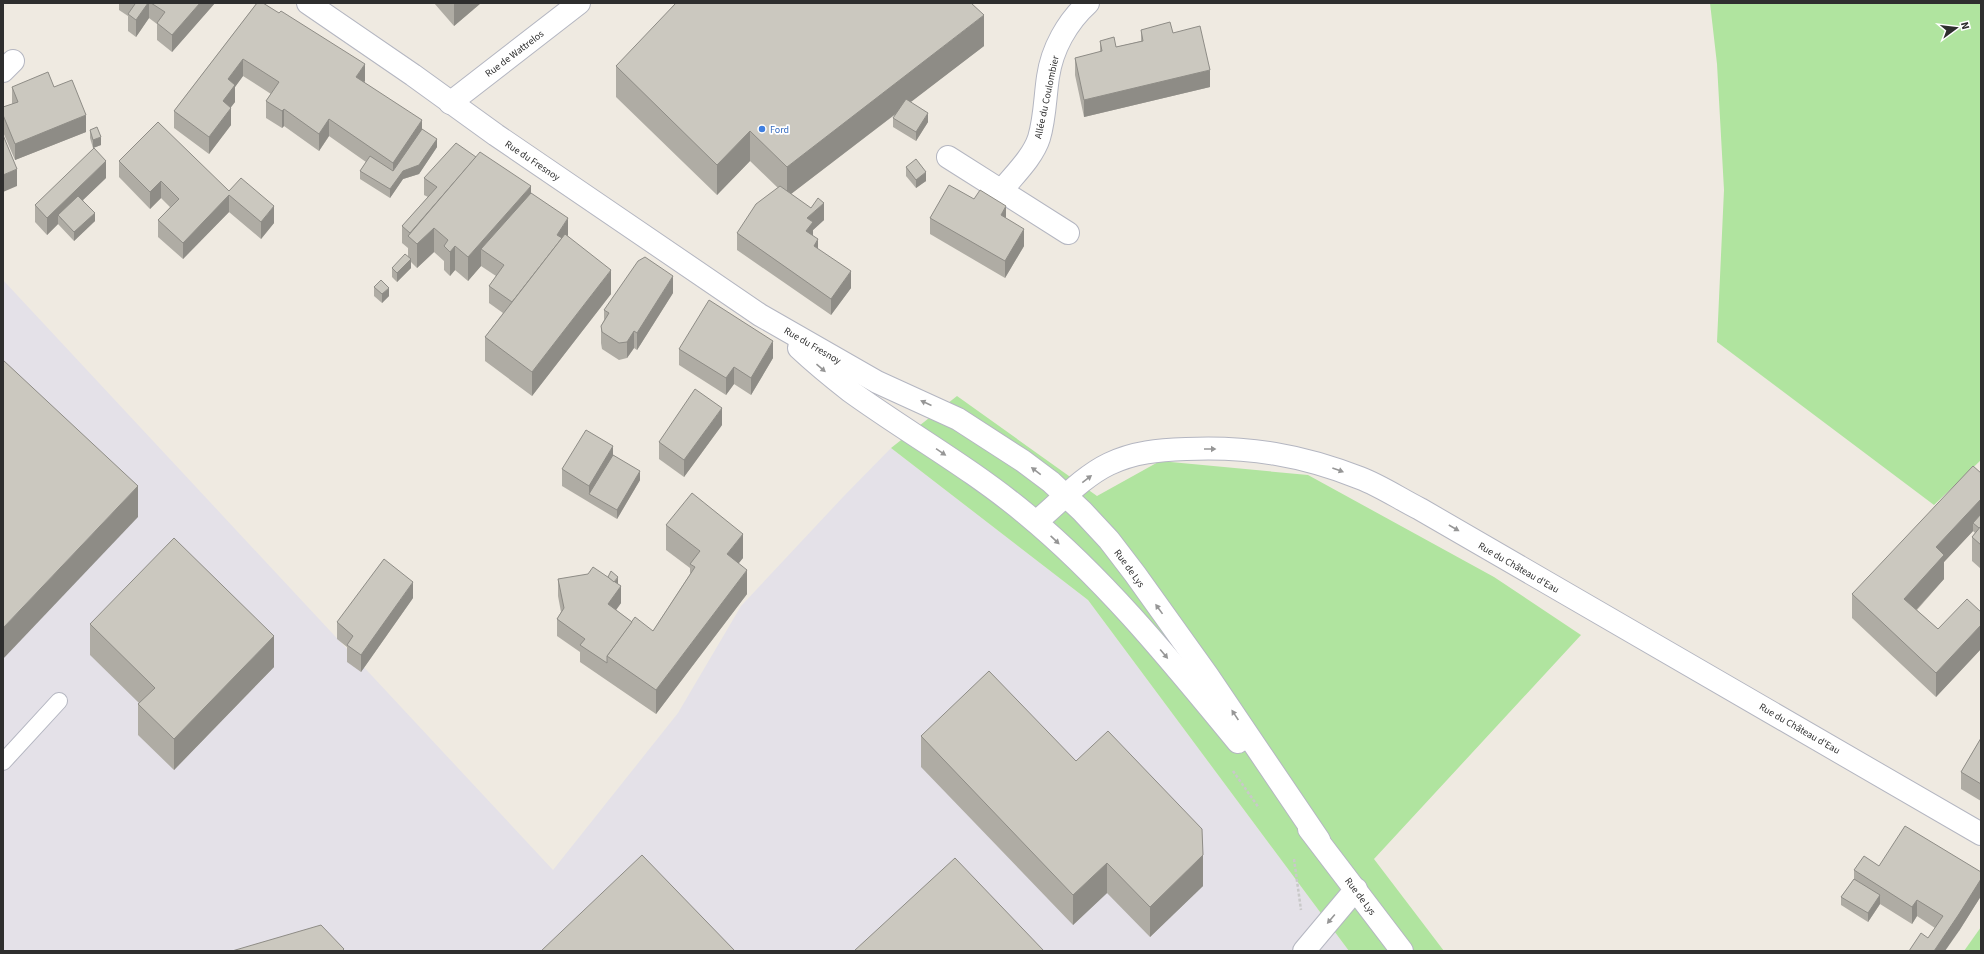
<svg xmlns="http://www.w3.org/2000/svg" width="1984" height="954" font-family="'Source Sans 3',sans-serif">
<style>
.industrial{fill:#e4e1e8}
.green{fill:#b0e49f}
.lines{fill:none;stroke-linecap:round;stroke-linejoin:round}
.lane-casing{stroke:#b4b6c1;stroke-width:18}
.street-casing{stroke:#b4b6c1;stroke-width:24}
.secondary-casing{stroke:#b4b6c1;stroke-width:24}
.path{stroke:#c9c9c9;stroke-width:2.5;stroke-dasharray:3 2;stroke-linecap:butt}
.lane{stroke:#fff;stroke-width:16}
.street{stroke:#fff;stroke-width:22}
.secondary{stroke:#fff;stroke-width:22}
.wall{fill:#afaca4}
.shaded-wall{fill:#8e8c86}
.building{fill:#cbc8bf;stroke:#8e8c86}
.oneway{fill:#969696}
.shop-dot{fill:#3f7fe0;stroke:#fff;stroke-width:1.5}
.labels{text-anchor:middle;stroke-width:3.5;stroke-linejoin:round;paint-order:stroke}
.street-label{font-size:10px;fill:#2e2e2e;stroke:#fff}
.shop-label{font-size:10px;fill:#366cbe;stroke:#fff;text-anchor:start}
</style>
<rect width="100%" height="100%" fill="#efeae1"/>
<!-- industrial -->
<path class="industrial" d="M3 280 553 870 678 713 741 606 843 497 891 448 1088 600 1349 951H3Z"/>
<!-- green -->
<g class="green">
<path d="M1710 3H1981V460L1934 505 1717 342 1724 190 1717 64Z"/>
<path d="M957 396 1097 496 1160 461 1308 475 1494 577 1581 635 1374 859 1444 951H1349L1088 600 891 448Z"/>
<path d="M1981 927V951H1964Z"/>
</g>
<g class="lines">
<!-- lane casing -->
<g class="lane-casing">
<path id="lane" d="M3 762 59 701"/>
</g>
<!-- street casing -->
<g class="street-casing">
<g id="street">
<path d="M3 71 13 61"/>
<path d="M948 157 1068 233"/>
<path d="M1002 190C1014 175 1033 157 1039 138 1045 118 1045 97 1048 77 1052 49 1067 22 1088 3"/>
<path d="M1036 522C1059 503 1082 477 1109 464 1134 452 1159 450 1186 449 1248 446 1302 455 1360 478 1381 486 1400 499 1420 509L1981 834"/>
<path d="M1304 951 1356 889"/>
</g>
</g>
<!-- secondary casing -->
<g class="secondary-casing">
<g id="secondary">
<path d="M308 3 413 75 496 135 760 315 877 382 958 419 1023 461 1051 482 1082 511 1109 540 1135 574 1208 676 1319 840"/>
<path d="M450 103 579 3"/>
<path d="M799 348C815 363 832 377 850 391 908 433 971 468 1026 514 1106 580 1172 662 1238 742"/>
<path d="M1309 829 1402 951"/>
</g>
</g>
<!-- path -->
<g class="path">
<path d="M1233 771 1259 808"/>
<path d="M1294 859 1301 910"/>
</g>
<!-- lane -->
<use href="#lane" class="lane"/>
<!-- street -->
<use href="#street" class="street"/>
<!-- secondary -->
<use href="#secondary" class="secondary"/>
</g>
<!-- wall -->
<g class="wall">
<path d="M119 3H215L172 52 157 40V24L149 18 136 37 128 31V16L119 10Z"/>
<path d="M257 3 365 81 364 82 422 129 437 147 419 174 403 179 390 198 360 179V171L366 162 329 136 319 151 284 126 282 128 266 118V101L271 94 243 76 235 87V102L230 107 231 125 209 154 174 128V111Z"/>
<path d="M434 3H481L454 26Z"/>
<path d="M1141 30 1173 33 1210 87 1084 117 1075 75V58L1100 52V41L1116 47 1141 41Z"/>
<path d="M984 46 910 102 928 122 916 141 893 127V118L897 113 791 194 824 220 813 230V236L818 249 851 288 831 315 737 250V233L778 188 750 161 717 195 616 97V66Z"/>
<path d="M12 87H54L86 132 15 160 3 132V107L12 104Z"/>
<path d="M90 130 101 145 93 148 90 138Z"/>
<path d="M119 161 229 191 274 223 261 239 229 212 183 259 158 237V220L170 207 161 198 150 209 119 177Z"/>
<path d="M906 167 926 181 916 188 906 176Z"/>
<path d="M106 178 83 200 95 221 74 241 58 224 47 235 35 222V205Z"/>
<path d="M424 178 531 193 568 235V236L611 294 532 396 485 361V337L503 313 489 303V286L496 276 481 266 468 281 455 270 450 276 444 270V261L434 252 417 268 411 262V268L397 282 392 277V268L408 257V248L402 243V226L428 197 424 195Z"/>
<path d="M930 218H1006L1024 246 1005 278 930 234Z"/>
<path d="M374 287 389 296 382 303 374 296Z"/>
<path d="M673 293 637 350 634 348 627 358 619 360 602 349 601 343V326L604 320V310Z"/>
<path d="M679 349 773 358 751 395 734 384 726 395 679 365Z"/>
<path d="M722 425 684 477 659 459V442Z"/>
<path d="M613 455 640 480 617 519 562 486V469Z"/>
<path d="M1981 473V569L1972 561V537L1975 533 1973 531 1944 562V579L1917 610 1938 629 1981 612V649L1936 697 1852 618V594Z"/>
<path d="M666 525 743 558 738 563 747 594 656 714 580 662V652L557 636V619L561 612 558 596V579L618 584 621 603 616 610 632 622 653 631 690 574V568L666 550Z"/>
<path d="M413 598 361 672 347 662V647L337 639V622Z"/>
<path d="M90 624 274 667 174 770 138 735V704L139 703 90 655Z"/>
<path d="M921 736 1076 761 1203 886 1150 937 1107 893 1073 925 921 767Z"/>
<path d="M1981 738V801L1961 789V772Z"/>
<path d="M1879 866 1981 872V896L1959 931 1935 928 1917 916 1912 924 1880 904 1868 922 1841 905V897L1854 879V870Z"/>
</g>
<!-- shaded-wall -->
<g class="shaded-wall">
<path d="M148 3H149V18L136 37V20Z"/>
<path d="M200 3H215L172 52V35Z"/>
<path d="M454 3H481L454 26Z"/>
<path d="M984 15V46L787 197V167Z"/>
<path d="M243 59V76L235 87V102L223 118V101L228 79Z"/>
<path d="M365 64V81L356 94V77Z"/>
<path d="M1210 70V87L1084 117V100Z"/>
<path d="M231 108V125L209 154V137Z"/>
<path d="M284 109V126L282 128V111Z"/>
<path d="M928 113V122L916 141V132Z"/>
<path d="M86 115V132L15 160V144Z"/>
<path d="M329 119V136L319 151V134Z"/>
<path d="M422 120V137L393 180V163Z"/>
<path d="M750 131V161L717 195V165Z"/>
<path d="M101 137V145L93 148V140Z"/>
<path d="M437 139V147L419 174 403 179 390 198V189L403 171Z"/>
<path d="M106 161V178L62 220 58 215V224L47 235V218Z"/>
<path d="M17 169V186L3 192V175Z"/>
<path d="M926 172V181L916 188V180Z"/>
<path d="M161 181V198L150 209V192Z"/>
<path d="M531 186V210L481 249V266L468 281V257Z"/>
<path d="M229 195V212L183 259V243Z"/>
<path d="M824 203V220L813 230V239L806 231 807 218Z"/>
<path d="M274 206V223L261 239V222Z"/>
<path d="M1006 206V222L1001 215Z"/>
<path d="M95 213V221L74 241V232Z"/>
<path d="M568 218V235L558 251 557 235Z"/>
<path d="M434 228V252L417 268V244Z"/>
<path d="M1024 229V246L1005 278V261Z"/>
<path d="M818 239V256L814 246Z"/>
<path d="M455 246V270L450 276V252Z"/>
<path d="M411 259V268L397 282V273Z"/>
<path d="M611 270V294L532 396V372Z"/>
<path d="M851 271V288L831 315V299Z"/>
<path d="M673 276V293L637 350V333Z"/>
<path d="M389 288V296L382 303V294Z"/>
<path d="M634 331V348L627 358V342Z"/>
<path d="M773 341V358L751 395V378Z"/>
<path d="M734 367V384L726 395V378Z"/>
<path d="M722 408V425L684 477V460Z"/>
<path d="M613 446V463L589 494V486Z"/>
<path d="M640 471V480L617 519V510Z"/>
<path d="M138 486V517L3 659V628Z"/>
<path d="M1981 499V523H1973V531L1944 562V579L1904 623V599L1936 547Z"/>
<path d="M743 534V558L727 578V554Z"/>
<path d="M747 570V594L656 714V690Z"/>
<path d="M618 577V585L611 587Z"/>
<path d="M413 582V598L361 672V655Z"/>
<path d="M621 586V603L608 621V604Z"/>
<path d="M1981 625V649L1936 697V673Z"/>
<path d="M274 636V667L174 770V739Z"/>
<path d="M1203 855V886L1150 937V907Z"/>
<path d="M1107 863V893L1073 925V895Z"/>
<path d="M1981 879V896L1959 931 1945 951H1934Z"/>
<path d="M1880 895V904L1868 922V913Z"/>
<path d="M1917 900V916L1912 924V907Z"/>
</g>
<!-- building -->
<g class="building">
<path d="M134 3H148L136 20 128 14 135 4Z"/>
<path d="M151 3H200L172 35 157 23 165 12Z"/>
<path d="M257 3H263L279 13 281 11 365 64 356 77 422 120 393 163 329 119 319 134 284 109 282 111 266 101 279 82 243 59 228 79 235 85 223 101 231 108 209 137 174 111Z"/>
<path d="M676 3H971L984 15 787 167 750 131 717 165 616 66Z"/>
<path d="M1170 22 1173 33 1200 26 1210 70 1084 100 1075 58 1102 51 1100 41 1114 37 1116 47 1143 41 1141 30Z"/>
<path d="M48 72 54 87 72 80 86 115 15 144 3 115V107L18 102 12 87Z"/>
<path d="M906 99 928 113 916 132 893 118Z"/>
<path d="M158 122 229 191 241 178 274 206 261 222 229 195 183 243 158 220 179 199 161 181 150 192 119 161Z"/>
<path d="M97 127 101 137 93 140 90 130Z"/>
<path d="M422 129 437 139 419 165 403 171 390 189 360 171 370 156 393 171Z"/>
<path d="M3 135 17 169 3 175Z"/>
<path d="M456 143 476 157 410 233 402 226 437 187 424 178Z"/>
<path d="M94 148 106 161 47 218 35 205Z"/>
<path d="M480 152 531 186 468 257 455 246 450 252 444 246 448 240 434 228 417 244 408 236Z"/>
<path d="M916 159 926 172 916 180 906 167Z"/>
<path d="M949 185 974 199 980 190 1006 206 1001 215 1024 229 1005 261 930 218Z"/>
<path d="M780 186 811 208 818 198 824 203 807 218 813 222 806 231 818 239 814 246 851 271 831 299 737 233 756 204Z"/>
<path d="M531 193 568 218 557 235 562 238 512 302 489 286 504 265 481 249Z"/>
<path d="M78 196 95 213 74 232 58 215Z"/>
<path d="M565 234 611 270 532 372 485 337Z"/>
<path d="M405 254 411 259 397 273 392 268Z"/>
<path d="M645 257 673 276 637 333 634 331 627 342 619 343 602 332 601 326 609 313 604 310 638 261Z"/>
<path d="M381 280 389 288 382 294 374 287Z"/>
<path d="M709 300 773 341 751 378 734 367 726 378 679 349Z"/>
<path d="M3 360 138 486 3 628Z"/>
<path d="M695 389 722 408 684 460 659 442Z"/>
<path d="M586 430 613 446 589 486 562 469Z"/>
<path d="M613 455 640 471 617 510 589 494Z"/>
<path d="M1973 466 1981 473V499L1936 547 1944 555 1904 599 1938 629 1967 599 1981 612V625L1936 673 1852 594Z"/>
<path d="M692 493 743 534 727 554 747 570 656 690 607 656 635 617 653 631 695 567 690 564 700 551 666 525Z"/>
<path d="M1981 514V526L1979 528 1973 523Z"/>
<path d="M1981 526V545L1972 537Z"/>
<path d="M174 538 274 636 174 739 138 704 155 688 90 624Z"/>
<path d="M384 559 413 582 361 655 347 645 353 636 337 622Z"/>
<path d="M593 567 621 586 608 604 632 622 607 656V663L580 645 585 639 557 619 564 608 558 579 588 574Z"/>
<path d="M611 571 618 577 614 582 608 577Z"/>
<path d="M989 671 1076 761 1108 731 1202 829 1203 855 1150 907 1107 863 1073 895 921 736Z"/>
<path d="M1981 738V784L1961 772Z"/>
<path d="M1905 826 1981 872V879L1959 914 1934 951H1909L1921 933 1928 938 1943 916 1917 900 1912 907 1854 870 1864 856 1879 866Z"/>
<path d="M642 855 735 951H541Z"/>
<path d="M955 858 1044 951H854Z"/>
<path d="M1854 879 1880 895 1868 913 1841 897Z"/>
<path d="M321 925 344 949 342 951H232Z"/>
</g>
<!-- one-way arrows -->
<defs><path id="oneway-solid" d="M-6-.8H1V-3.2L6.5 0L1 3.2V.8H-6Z"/></defs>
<g class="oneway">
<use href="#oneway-solid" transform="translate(821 368) rotate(41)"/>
<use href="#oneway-solid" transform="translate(926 403) rotate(-156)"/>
<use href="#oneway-solid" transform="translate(1210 449)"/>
<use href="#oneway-solid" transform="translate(941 452) rotate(34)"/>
<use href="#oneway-solid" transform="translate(1338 470) rotate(20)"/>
<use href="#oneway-solid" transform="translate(1036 471) rotate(-143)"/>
<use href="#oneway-solid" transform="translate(1087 479) rotate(-38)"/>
<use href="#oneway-solid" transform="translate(1454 528) rotate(30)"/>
<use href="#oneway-solid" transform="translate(1055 540) rotate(43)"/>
<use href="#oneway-solid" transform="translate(1159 609) rotate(-126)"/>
<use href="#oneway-solid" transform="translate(1164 654) rotate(50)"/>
<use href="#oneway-solid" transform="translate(1235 715) rotate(-124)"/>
<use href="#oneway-solid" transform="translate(1331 919) rotate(130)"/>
</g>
<!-- markers -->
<circle class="shop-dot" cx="762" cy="129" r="4"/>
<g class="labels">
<!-- street labels -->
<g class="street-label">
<text transform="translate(514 53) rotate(-37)" y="4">Rue de Wattrelos</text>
<text transform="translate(1046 97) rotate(-78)" y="4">Allée du Coulombier</text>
<text transform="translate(533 160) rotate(34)" y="4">Rue du Fresnoy</text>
<text transform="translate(813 345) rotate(30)" y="4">Rue du Fresnoy</text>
<text transform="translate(1519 567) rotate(30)" y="4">Rue du Château d'Eau</text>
<text transform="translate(1130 568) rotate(54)" y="4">Rue de Lys</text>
<text transform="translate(1800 728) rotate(30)" y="4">Rue du Château d'Eau</text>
<text transform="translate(1361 896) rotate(53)" y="4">Rue de Lys</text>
</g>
<!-- shop labels -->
<g class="shop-label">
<text x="770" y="133">Ford</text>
</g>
</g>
<!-- border -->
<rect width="1984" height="954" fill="none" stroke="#2e2e2e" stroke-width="8"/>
<!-- north arrow -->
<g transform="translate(1956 28) rotate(75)" stroke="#ffffff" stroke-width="3" paint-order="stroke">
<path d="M0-3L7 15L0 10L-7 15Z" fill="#2e2e2e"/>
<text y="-6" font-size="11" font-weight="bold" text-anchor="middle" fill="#2e2e2e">N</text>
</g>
</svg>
